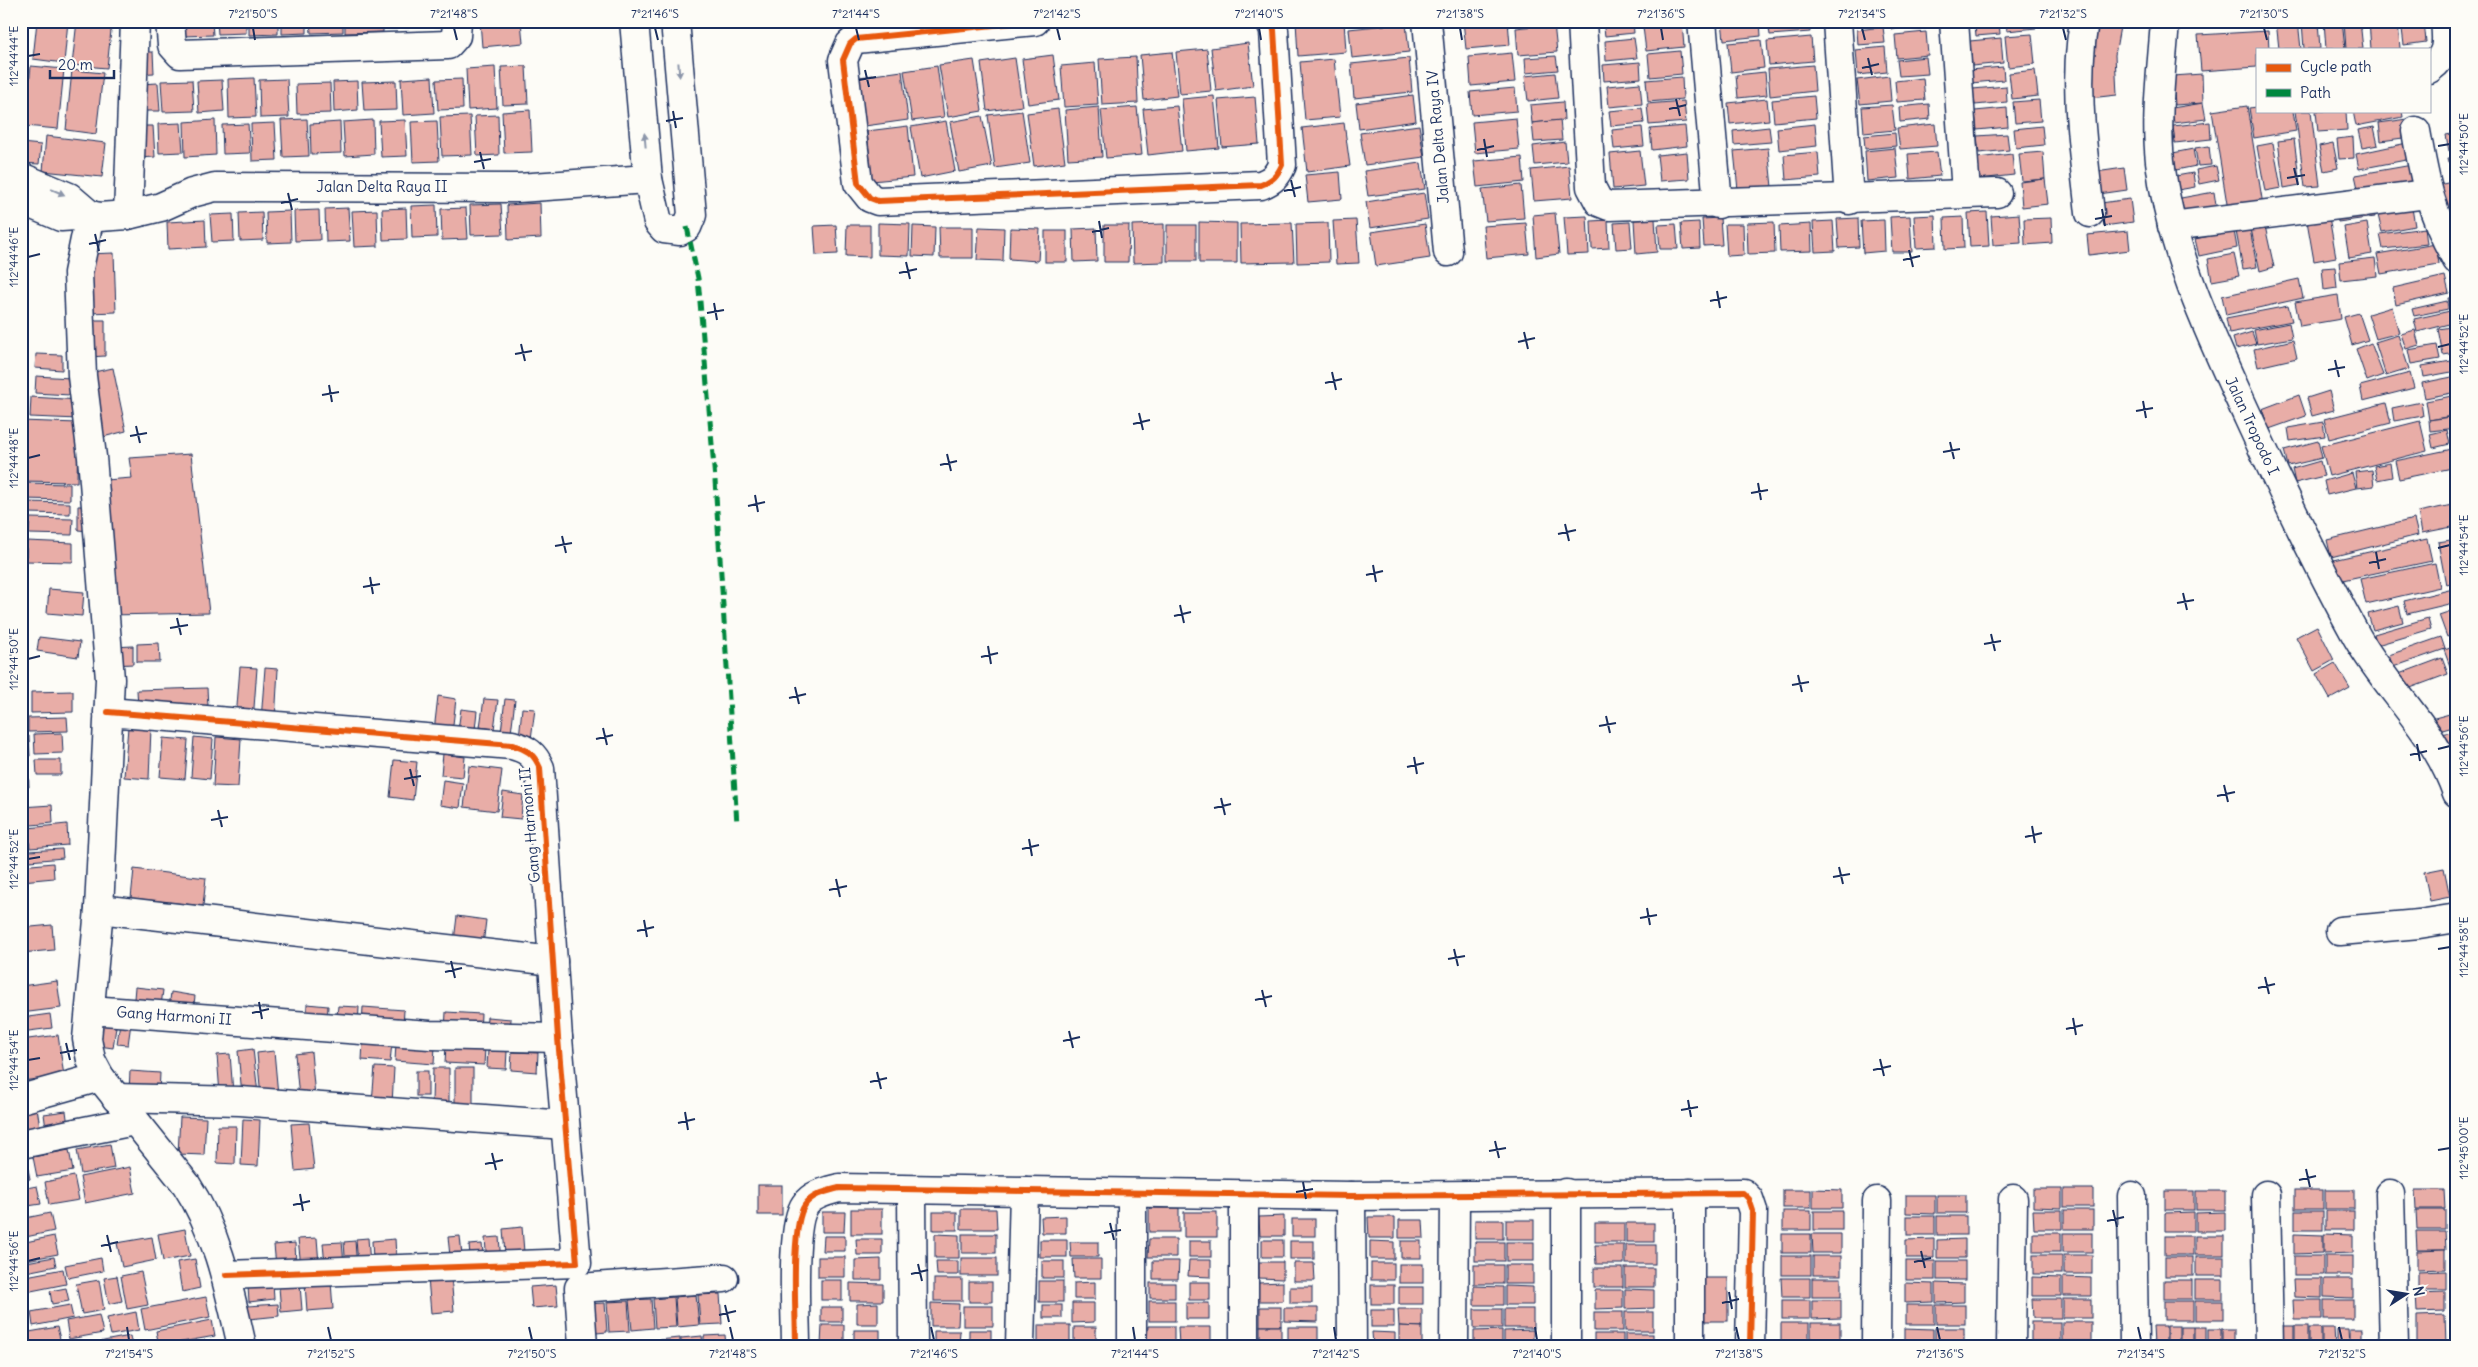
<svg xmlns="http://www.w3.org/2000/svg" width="2478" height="1367" font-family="Delius,sans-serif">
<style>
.building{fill:#e8ada7;stroke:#1b2f5e}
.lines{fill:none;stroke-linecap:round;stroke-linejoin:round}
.minor-casing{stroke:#1b2f5e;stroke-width:31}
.minor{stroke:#fdfcf7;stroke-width:28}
.quiet{stroke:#00873e;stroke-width:5;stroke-dasharray:10 5;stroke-linecap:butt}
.cycleway-casing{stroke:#fdfcf7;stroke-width:9}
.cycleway{stroke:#e8590c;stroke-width:6}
.oneway{fill:#8c96aa}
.ticks{fill:none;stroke:#1b2f5e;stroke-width:2}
.labels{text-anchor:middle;stroke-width:5;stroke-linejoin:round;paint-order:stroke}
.street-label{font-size:15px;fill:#1b2f5e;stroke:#fdfcf7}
.neatline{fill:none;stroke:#1b2f5e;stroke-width:2}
.ticks-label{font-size:12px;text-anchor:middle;fill:#1b2f5e}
</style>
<rect width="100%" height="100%" fill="#fdfcf7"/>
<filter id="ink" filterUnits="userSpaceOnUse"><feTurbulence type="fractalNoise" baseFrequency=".02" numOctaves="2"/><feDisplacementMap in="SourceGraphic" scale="10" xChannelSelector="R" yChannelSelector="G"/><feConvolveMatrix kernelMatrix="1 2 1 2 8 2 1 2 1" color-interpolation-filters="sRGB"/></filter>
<g filter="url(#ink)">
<!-- building -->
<g class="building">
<path d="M37 21H68L64 63 33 59Z"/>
<path d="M77 21H112L107 68 72 65Z"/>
<path d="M183 21H212L213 35 184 36Z"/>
<path d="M217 21H246V33L218 34Z"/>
<path d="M249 21H278V34L249 35Z"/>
<path d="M282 21H307V33L282 34Z"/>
<path d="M310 21H343V32L311 33Z"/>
<path d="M345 21H383V32L345 33Z"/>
<path d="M480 21H521L523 43 482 47Z"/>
<path d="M802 21H838V22L804 28Z"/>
<path d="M1296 21H1344L1346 52 1298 56Z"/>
<path d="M1463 21H1508L1510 45 1466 49Z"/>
<path d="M1518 21H1556V22L1519 26Z"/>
<path d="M1603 21H1633L1634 33 1605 36Z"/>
<path d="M1722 21H1760L1761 36 1724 40Z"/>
<path d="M1768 21H1809L1810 32 1770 35Z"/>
<path d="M1851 21H1885V22L1851 25Z"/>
<path d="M1891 21H1921V27L1892 29Z"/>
<path d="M2006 21H2036V28L2007 31Z"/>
<path d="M2091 21H2121L2115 55 2117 95 2090 98Z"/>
<path d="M2182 21H2252L2183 30Z"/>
<path d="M2276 21H2298L2301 49H2279Z"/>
<path d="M2318 21 2320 49H2304L2302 22Z"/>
<path d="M2324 21H2342L2345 49H2326Z"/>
<path d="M2344 21H2360L2363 49H2346Z"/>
<path d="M2369 21H2398L2400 49H2371Z"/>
<path d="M2401 21H2424L2426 42 2404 45Z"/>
<path d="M1999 22 2000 34 1976 36 1975 25Z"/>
<path d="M1406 23 1409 52 1352 58 1349 29Z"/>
<path d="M1682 23 1684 47 1646 51 1643 27Z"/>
<path d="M1554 24 1557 52 1518 55 1516 28Z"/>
<path d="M1883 27 1885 43 1858 45 1857 30Z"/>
<path d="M2268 31 2269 49H2257V67L2201 71 2198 35Z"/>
<path d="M1926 32 1928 55 1897 58 1895 35Z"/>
<path d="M2032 34 2035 64 2008 67 2005 36Z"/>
<path d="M1811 37 1813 61 1769 65 1767 41Z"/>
<path d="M1634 38 1637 58 1606 61 1605 41Z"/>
<path d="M2001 38 2003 63 1972 66 1970 41Z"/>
<path d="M1761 40 1764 68 1731 72 1728 43Z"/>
<path d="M1248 43 1253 86 1216 91 1211 48Z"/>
<path d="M1885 47 1887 72 1858 75 1856 50Z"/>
<path d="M1207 49 1211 91 1180 94 1176 52Z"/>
<path d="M1680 51 1682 74 1650 77 1648 54Z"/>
<path d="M134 52H153L154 73 135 74Z"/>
<path d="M1172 52 1177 96 1144 100 1140 55Z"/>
<path d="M1512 53 1515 82 1471 86 1469 57Z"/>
<path d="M1053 55 1059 100 1028 104 1022 59Z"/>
<path d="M1556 56 1558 70 1526 73 1525 58Z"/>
<path d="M1136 57 1138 103 1102 105 1099 59Z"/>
<path d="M1926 57 1928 74 1899 76 1897 60Z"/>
<path d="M1015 58 1022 106 987 111 981 63Z"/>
<path d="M1409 58 1412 92 1354 98 1351 64Z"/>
<path d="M1334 59 1340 117 1305 120 1300 62Z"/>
<path d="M974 60 982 111 948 117 939 65Z"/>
<path d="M1640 62 1641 78 1604 81 1603 65Z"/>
<path d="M1095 63 1098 105 1064 107 1061 66Z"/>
<path d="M1813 65 1815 91 1770 96 1768 69Z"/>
<path d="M31 66 64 69 58 129 25 126Z"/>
<path d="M526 66 528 104 503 105 501 67Z"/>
<path d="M937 66 944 117 912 121 904 71Z"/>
<path d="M495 67 497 108 468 110 466 69Z"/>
<path d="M2003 67 2004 80 1971 83 1969 70Z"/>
<path d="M72 70 103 73 96 134 66 130Z"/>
<path d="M2035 70 2038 96 2012 99 2009 73Z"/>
<path d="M902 71 908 120 865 126 859 77Z"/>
<path d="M1765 72 1767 95 1738 98 1736 75Z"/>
<path d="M1555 73 1558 98 1528 101 1525 76Z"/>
<path d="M2202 74 2203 103 2175 105 2173 76Z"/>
<path d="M1889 76 1891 101 1860 104 1857 80Z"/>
<path d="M432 77 434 113 403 115 401 79Z"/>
<path d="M1682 77 1683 99 1648 102 1646 80Z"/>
<path d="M254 78 256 117 229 118 228 79Z"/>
<path d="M1923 78 1925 100 1897 102 1895 81Z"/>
<path d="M287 79 289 117 260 118 259 80Z"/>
<path d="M462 79 463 109 438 110 436 80Z"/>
<path d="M192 80 194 111 163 112 161 81Z"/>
<path d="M222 80 224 111 199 113 197 81Z"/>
<path d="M357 81 358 110 334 112 333 82Z"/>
<path d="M396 81 397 110 364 111 362 82Z"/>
<path d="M158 83 160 111H141L140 84Z"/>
<path d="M330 83 331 113 297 114 296 84Z"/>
<path d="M1640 83 1642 104 1609 107 1607 86Z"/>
<path d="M2006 86 2007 102 1975 105 1973 89Z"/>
<path d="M1515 88 1517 111 1472 115 1470 92Z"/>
<path d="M1413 95 1416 121 1359 129 1356 103Z"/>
<path d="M1214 96 1219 148 1186 151 1182 99Z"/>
<path d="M1814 96 1816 118 1774 122 1772 100Z"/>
<path d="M1255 97 1259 144 1222 147 1218 100Z"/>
<path d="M1767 99 1769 120 1730 124 1728 103Z"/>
<path d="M2039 100 2041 121 2015 123 2013 102Z"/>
<path d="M1684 101 1686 122 1649 125 1647 104Z"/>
<path d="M1563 102 1564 120 1532 123 1530 105Z"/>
<path d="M2203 103 2206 119 2174 123 2172 108Z"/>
<path d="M1929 104 1930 119 1900 122 1899 107Z"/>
<path d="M1892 105 1895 130 1864 133 1862 107Z"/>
<path d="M1177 106 1182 151 1148 155 1143 109Z"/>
<path d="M2247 106 2263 205 2228 210 2212 111Z"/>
<path d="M1099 107 1102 157 1068 159 1065 110Z"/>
<path d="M1137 107 1142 155 1106 158 1101 110Z"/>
<path d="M2257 107V111H2293L2296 131 2254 138 2249 108Z"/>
<path d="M1642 108 1644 123 1611 126 1609 111Z"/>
<path d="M2007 108 2008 127 1977 130 1975 111Z"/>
<path d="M1058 109 1065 162 1034 166 1027 113Z"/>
<path d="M530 110 532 152 504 153 502 112Z"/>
<path d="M1022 111 1030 163 995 168 988 115Z"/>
<path d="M2295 111H2311L2320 186 2305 187Z"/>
<path d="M2316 111H2346L2347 130 2318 132Z"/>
<path d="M2353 111H2402L2403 117 2356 126Z"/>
<path d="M498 115 499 155 477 156 475 116Z"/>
<path d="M470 116 472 155 442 156 440 117Z"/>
<path d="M982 116 992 166 959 172 950 122Z"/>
<path d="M1516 118 1519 149 1475 153 1472 122Z"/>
<path d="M307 119 309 156 283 157 281 120Z"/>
<path d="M2408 119 2410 137 2381 141 2379 123Z"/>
<path d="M215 120 216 155 185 157 184 122Z"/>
<path d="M373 120 374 154 345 156 343 122Z"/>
<path d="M405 120 407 156 381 157 379 121Z"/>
<path d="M1560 120 1562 140 1534 142 1532 123Z"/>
<path d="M437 121 439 161 413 162 411 122Z"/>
<path d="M946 121 955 171 920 178 911 127Z"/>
<path d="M340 122 341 153 311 154 310 124Z"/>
<path d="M2210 122 2211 139 2175 143 2173 126Z"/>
<path d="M181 123 183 152 159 153 158 124Z"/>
<path d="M275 123 277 160 252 161 251 124Z"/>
<path d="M1344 123 1350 166 1307 172 1302 128Z"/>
<path d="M248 124 250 153 223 154 222 125Z"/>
<path d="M1815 124 1817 146 1779 150 1777 128Z"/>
<path d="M1935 124 1937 146 1900 149 1897 128Z"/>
<path d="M1419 125 1424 157 1365 165 1360 133Z"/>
<path d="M137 126H153L155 157 139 158Z"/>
<path d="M908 126 913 177 872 181 867 131Z"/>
<path d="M1685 126 1687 146 1652 150 1650 129Z"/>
<path d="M2042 126 2044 145 2016 148 2014 129Z"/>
<path d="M1642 127 1644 146 1614 149 1612 130Z"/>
<path d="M1769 127 1771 142 1734 145 1733 131Z"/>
<path d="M2374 127 2378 145 2362 148 2358 130Z"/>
<path d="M1895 133 1896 146 1865 149 1864 136Z"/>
<path d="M2457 133V150L2449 151 2446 135Z"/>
<path d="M2007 134 2009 150 1979 153 1977 136Z"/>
<path d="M46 136 106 143 102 177 43 171Z"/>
<path d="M2353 137 2354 158 2339 159 2337 139Z"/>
<path d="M2294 139 2300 185 2284 188 2278 141Z"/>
<path d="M1565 142 1567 162 1535 165 1533 146Z"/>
<path d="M21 143 41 145 39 164 21 163Z"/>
<path d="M2273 143 2281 188 2265 191 2257 146Z"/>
<path d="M2333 143 2338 168 2324 171 2319 146Z"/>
<path d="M2407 143 2411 159 2359 169 2356 154Z"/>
<path d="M2209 146 2211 165 2198 166 2195 148Z"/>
<path d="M1768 148 1772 187 1738 190 1734 151Z"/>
<path d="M1895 148 1898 178 1867 181 1865 151Z"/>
<path d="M2193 149 2196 166 2176 170 2173 153Z"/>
<path d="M1640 151 1644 186 1613 189 1610 154Z"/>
<path d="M1687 152 1689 179 1660 181 1657 155Z"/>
<path d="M1818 152 1820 177 1786 180 1784 155Z"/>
<path d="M1937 152 1940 176 1910 179 1908 154Z"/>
<path d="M2043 152 2045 179 2022 181 2019 154Z"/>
<path d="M2012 154 2014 175 1979 179 1977 158Z"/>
<path d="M1522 157 1524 182 1477 187 1474 161Z"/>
<path d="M2457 157V173L2452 174 2448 159Z"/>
<path d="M1421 163 1425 189 1368 196 1364 171Z"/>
<path d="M2412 165 2415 183 2359 193 2355 175Z"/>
<path d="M1569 166 1572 198 1534 201 1531 170Z"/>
<path d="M2216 166 2219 180 2199 184 2196 170Z"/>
<path d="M2124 168 2127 190 2099 194 2096 172Z"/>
<path d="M1340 172 1342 199 1308 202 1305 175Z"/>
<path d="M2193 173 2195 187 2178 190 2176 176Z"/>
<path d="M2045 179 2048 204 2022 207 2020 182Z"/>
<path d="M2457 181V206L2443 209 2438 185Z"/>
<path d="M1521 185 1524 218 1486 221 1482 189Z"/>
<path d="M2214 192 2217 212 2184 217 2181 198Z"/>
<path d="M1424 193 1428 219 1370 228 1366 202Z"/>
<path d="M2130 199 2133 222 2104 226 2101 203Z"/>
<path d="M540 203 541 238 508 240 507 205Z"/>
<path d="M501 204 503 234 471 235 470 205Z"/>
<path d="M436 205 437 237 412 238 411 206Z"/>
<path d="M2373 207 2375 217 2338 222 2337 212Z"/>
<path d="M348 208 350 241 326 242 325 209Z"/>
<path d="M406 208 407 239 383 240 382 209Z"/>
<path d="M466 208 468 239 442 240 441 209Z"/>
<path d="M2412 208 2415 226 2382 232 2378 215Z"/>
<path d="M319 210 320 240 295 241 294 211Z"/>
<path d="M377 210 378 246 354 247 352 211Z"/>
<path d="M290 211 291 242 267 243 266 212Z"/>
<path d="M262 212 263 240 240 241 239 213Z"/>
<path d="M1987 212 1989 246 1970 247 1968 213Z"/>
<path d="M1555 213 1559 254 1536 257 1533 215Z"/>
<path d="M233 214 234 241 212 242 210 215Z"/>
<path d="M2019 214 2021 243 1993 245 1991 216Z"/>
<path d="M1935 215 1936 247 1916 248 1914 216Z"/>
<path d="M1587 216 1589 254 1567 255 1564 217Z"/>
<path d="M1910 216 1912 252H1892L1890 217Z"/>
<path d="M1963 217 1964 248 1945 249 1944 218Z"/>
<path d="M2329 217 2336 257 2314 261 2307 221Z"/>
<path d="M1720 218 1722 245 1704 246 1702 219Z"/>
<path d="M1858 218 1859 247 1839 248 1837 219Z"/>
<path d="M2051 218 2052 243 2025 245 2024 219Z"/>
<path d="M1655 219 1657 252 1636 254 1634 220Z"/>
<path d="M205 220 206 247 168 249 167 222Z"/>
<path d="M1356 220 1359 263 1336 264 1333 221Z"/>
<path d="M1608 220 1609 248 1592 249 1591 221Z"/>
<path d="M1884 220 1885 251 1863 253 1861 221Z"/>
<path d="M1833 221 1835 251 1815 252 1813 222Z"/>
<path d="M1199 222 1237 223V263H1199Z"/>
<path d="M1630 222 1632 248 1616 249 1614 223Z"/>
<path d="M1699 222 1700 248 1683 249 1681 223Z"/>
<path d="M1774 222 1775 253 1748 254 1747 223Z"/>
<path d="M878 223 910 224 909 256 878 255Z"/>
<path d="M1292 223 1294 262 1241 263 1240 224Z"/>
<path d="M1328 223 1329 262 1297 263 1296 224Z"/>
<path d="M1526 223 1529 254 1486 258 1483 226Z"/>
<path d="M2367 223 2372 254 2349 258 2344 227Z"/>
<path d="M1164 224V262L1133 263 1132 225Z"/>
<path d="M1425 224 1430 258 1376 266 1371 232Z"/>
<path d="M1676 224 1678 249H1660L1658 225Z"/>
<path d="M1725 224H1743L1744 255 1727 256Z"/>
<path d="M1811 224 1812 251 1780 252 1779 226Z"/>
<path d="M836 225 838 254 816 255 814 226Z"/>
<path d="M847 225H870V257L846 256Z"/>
<path d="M1104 225H1129L1128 262H1104Z"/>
<rect x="1167" y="225" width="29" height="36"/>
<path d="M913 226 935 227 934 257 912 256Z"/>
<path d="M2265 226 2274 267 2260 271 2251 229Z"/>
<path d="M939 227H973V258H940Z"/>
<path d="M979 227 1004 228 1003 261 977 260Z"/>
<path d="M1010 228 1040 229 1038 261 1009 259Z"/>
<path d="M1096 228 1097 261 1074 262 1073 229Z"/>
<path d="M2425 228 2427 244 2383 249 2380 234Z"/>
<path d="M2250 229 2257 267 2243 269 2236 231Z"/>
<rect x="1045" y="231" width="22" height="31"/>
<path d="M2128 231 2130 250 2089 255 2087 235Z"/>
<path d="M2234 231 2237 248 2199 256 2195 239Z"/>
<path d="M2436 244 2439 264 2381 274 2377 254Z"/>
<path d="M114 253 116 312 89 313 87 254Z"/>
<path d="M2234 254 2239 276 2212 281 2208 259Z"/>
<path d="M2375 258 2377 276 2341 280 2339 262Z"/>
<path d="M2335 267 2337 288 2324 290 2322 268Z"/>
<path d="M2445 276 2449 293 2396 305 2393 288Z"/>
<path d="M2299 279 2303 298 2226 315 2222 296Z"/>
<path d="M2338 295 2341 319 2300 326 2295 302Z"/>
<path d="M2457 297V308L2450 309 2448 298Z"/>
<path d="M2447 301 2448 309 2414 316 2412 309Z"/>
<path d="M2288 306 2292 321 2229 333 2226 318Z"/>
<path d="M2392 307 2399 333 2376 339 2368 314Z"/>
<path d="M2450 311 2453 323 2417 332 2414 319Z"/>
<path d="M2359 313 2368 340 2352 345 2344 317Z"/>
<path d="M89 320H105V356L89 357Z"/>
<path d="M2289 323 2292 338 2257 344 2254 330Z"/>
<path d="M2457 326V353L2443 355 2438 329Z"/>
<path d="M2415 330 2419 345 2406 349 2401 334Z"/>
<path d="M2252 332 2256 344 2236 349 2233 338Z"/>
<path d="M2398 335 2409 369 2386 376 2375 342Z"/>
<path d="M2293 340 2297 358 2258 367 2254 349Z"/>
<path d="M2371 343 2383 375 2367 381 2356 349Z"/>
<path d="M2437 345 2440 359 2411 364 2408 350Z"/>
<path d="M36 354 62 355V370L35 368Z"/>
<path d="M2457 360V371L2424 377 2422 366Z"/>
<path d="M113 368 126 431 103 437 89 373Z"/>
<path d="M2410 373 2414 388 2363 401 2360 386Z"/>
<path d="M36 376 71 378 70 395 35 393Z"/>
<path d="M2457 376V392L2425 398 2422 383Z"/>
<path d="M2329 391 2334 410 2312 416 2307 398Z"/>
<path d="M2299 395 2306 416 2269 429 2262 409Z"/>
<path d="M2457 395V415L2429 420 2426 401Z"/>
<path d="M31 397 80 400 79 419 30 417Z"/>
<path d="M2421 402 2423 416 2394 421 2392 408Z"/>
<path d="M2386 403 2391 423 2329 439 2324 419Z"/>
<path d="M2457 416V428L2430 431 2429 420Z"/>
<path d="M21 421 78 423 77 482 21 481Z"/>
<path d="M2420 421 2427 451 2329 476 2321 446Z"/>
<path d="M2323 422 2325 436 2290 441 2288 428Z"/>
<path d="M2447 430 2450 444 2433 448 2430 434Z"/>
<path d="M2318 441 2322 458 2288 466 2284 450Z"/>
<path d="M2457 448V467L2399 479 2395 461Z"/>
<path d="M191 454 209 613 110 615 106 480 132 478 129 458Z"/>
<path d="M2320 461 2324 476 2295 483 2292 469Z"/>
<path d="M2390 463 2392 477 2377 480 2374 466Z"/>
<path d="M2372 470 2374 486 2357 488 2355 472Z"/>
<path d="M2352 473 2356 488 2327 495 2324 481Z"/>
<path d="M23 483 70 484V500L23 499Z"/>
<path d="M28 502 70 503V514L28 513Z"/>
<path d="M2457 504V526L2422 533 2418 512Z"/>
<path d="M78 506H89V531L78 530Z"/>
<path d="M30 518 73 519 72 535 29 534Z"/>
<path d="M2414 519 2418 535 2331 557 2327 540Z"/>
<path d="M2427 539 2432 561 2338 581 2333 560Z"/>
<path d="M2457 539V583L2446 585 2438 542Z"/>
<path d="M27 541 73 543V562L26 561Z"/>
<path d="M2435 563 2440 587 2366 604 2360 579Z"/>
<path d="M2457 588V602L2407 614 2404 601Z"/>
<path d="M49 589 84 592 82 616 47 613Z"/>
<path d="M2399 606 2403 622 2373 630 2368 614Z"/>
<path d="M2457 609V633L2447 637 2439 615Z"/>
<path d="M2428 618 2431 629 2377 645 2374 634Z"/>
<path d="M2317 626 2334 660 2314 671 2296 637Z"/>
<path d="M39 637 80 642 78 657 37 651Z"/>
<path d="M2441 637 2445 649 2393 667 2389 655Z"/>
<path d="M159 643 160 662H137V644Z"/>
<path d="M133 646V664L113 665V647Z"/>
<path d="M2457 646V666L2451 669 2444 650Z"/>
<path d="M2442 658 2448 674 2405 690 2399 674Z"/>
<path d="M2335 663 2350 688 2330 699 2316 674Z"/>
<path d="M240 667 257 668 253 721 236 719Z"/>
<path d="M265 668 278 669 275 721 261 720Z"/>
<path d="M207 688 208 706 138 708 137 690Z"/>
<path d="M73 691V712L31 713V692Z"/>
<path d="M438 696 456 699 452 733 434 731Z"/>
<path d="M484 699 498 700 494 729 480 727Z"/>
<path d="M505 699 515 700 511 733 501 732Z"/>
<path d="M522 708 535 709 531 739 519 738Z"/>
<path d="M461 709 477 711 474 739 457 737Z"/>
<path d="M2457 712V726L2435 732 2431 719Z"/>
<path d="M67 717 68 731 28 732V718Z"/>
<path d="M128 727 151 728 149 779 124 777Z"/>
<path d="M2457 731V749L2445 752 2441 734Z"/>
<path d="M62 733 63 753 35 754 34 734Z"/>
<path d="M21 736H29L30 756H21Z"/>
<path d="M194 737 213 739 210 779 191 777Z"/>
<path d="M216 737 241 739 238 787 213 786Z"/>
<path d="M163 738 188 740 185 779 160 777Z"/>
<path d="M443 754 465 757 463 777 441 775Z"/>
<path d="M36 760H61V775H37Z"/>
<path d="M394 760 417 762 413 800 390 797Z"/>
<path d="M28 766 29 787H21V767Z"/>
<path d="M469 766 502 770 497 811 464 807Z"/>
<path d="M443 780 463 783 460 808 440 805Z"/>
<path d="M503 792 523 795 521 819 500 817Z"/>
<path d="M52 805 53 823 21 826V807Z"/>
<path d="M67 824 68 845 30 848 28 828Z"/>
<path d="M62 849 63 858 29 861V851Z"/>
<path d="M53 863 54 878 22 881 21 866Z"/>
<path d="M2444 868 2450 897 2430 901 2424 872Z"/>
<path d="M134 869 206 878 203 906 131 898Z"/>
<path d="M457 916 486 920 483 945 454 941Z"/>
<path d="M52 925 54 950 21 953V928Z"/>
<path d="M57 981 61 1008 21 1013V986Z"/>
<path d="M135 987 163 990 160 1014 133 1010Z"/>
<path d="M171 992 195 996 193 1012 169 1009Z"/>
<path d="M307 1004 328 1006 327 1023 306 1022Z"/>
<path d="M338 1006 359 1007 358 1027 336 1026Z"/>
<path d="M363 1007 404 1010 403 1027 362 1024Z"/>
<path d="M446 1012 481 1014 480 1033 445 1031Z"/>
<path d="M50 1014 52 1028 21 1032V1018Z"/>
<path d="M487 1017 511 1019 510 1033 486 1032Z"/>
<path d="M120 1022 131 1023 128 1045 117 1044Z"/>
<path d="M101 1025 116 1027 113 1048 99 1046Z"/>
<path d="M58 1035 64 1076 21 1081V1040Z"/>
<path d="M363 1042 392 1043 390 1062 362 1060Z"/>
<path d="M396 1043 435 1046 434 1064 395 1061Z"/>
<path d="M446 1045 485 1048 484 1065 445 1063Z"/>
<path d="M253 1049 258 1094 242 1095 238 1051Z"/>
<path d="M488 1050 507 1051 506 1069 487 1068Z"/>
<path d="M274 1051 278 1095 261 1097 257 1053Z"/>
<path d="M311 1052 315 1097 299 1098 295 1054Z"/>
<path d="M512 1052 538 1053 537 1072 511 1070Z"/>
<path d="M230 1054 233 1093 220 1094 217 1055Z"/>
<path d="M375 1067 394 1068 392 1104 372 1102Z"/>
<path d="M433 1068H449V1102H432Z"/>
<rect x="455" y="1068" width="18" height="39"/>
<path d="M130 1071 160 1073 159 1094 129 1092Z"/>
<rect x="416" y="1071" width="12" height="25"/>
<path d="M37 1108 41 1134 21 1136V1110Z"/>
<path d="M66 1111 69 1133 47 1136 44 1114Z"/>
<path d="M180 1117 206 1118 204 1155 178 1154Z"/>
<path d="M243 1119 260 1120 258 1166 241 1165Z"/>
<path d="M309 1123 314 1169 295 1171 291 1124Z"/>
<path d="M218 1126H236L235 1164 217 1163Z"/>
<path d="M110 1144 114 1168 81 1174 77 1150Z"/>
<path d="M69 1150 73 1171 37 1177 33 1157Z"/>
<path d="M26 1159 30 1179 21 1181V1160Z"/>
<path d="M130 1167 135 1193 85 1203 80 1177Z"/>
<path d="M74 1176 79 1200 49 1205 45 1182Z"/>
<rect x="758" y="1185" width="24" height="30"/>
<path d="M37 1186 41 1204 21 1207V1189Z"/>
<path d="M1813 1189 1842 1190V1208H1813Z"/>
<path d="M2033 1189H2062V1208L2033 1207Z"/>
<rect x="2064" y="1189" width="29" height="18"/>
<rect x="1783" y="1190" width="28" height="18"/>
<rect x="2295" y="1190" width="28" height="19"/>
<rect x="2325" y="1190" width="29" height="19"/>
<path d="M2415 1190H2444L2445 1209H2416Z"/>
<rect x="2165" y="1191" width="29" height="19"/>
<rect x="2196" y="1191" width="29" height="19"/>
<path d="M1906 1195H1935V1214L1906 1213Z"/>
<rect x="1937" y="1195" width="29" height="18"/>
<rect x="1149" y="1208" width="30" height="24"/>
<rect x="851" y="1209" width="31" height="25"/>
<path d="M961 1209H996L997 1229H961Z"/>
<path d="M2033 1210H2062V1229H2034Z"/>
<rect x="2064" y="1210" width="29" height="19"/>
<path d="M2416 1210H2445V1229H2417Z"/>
<rect x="1783" y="1211" width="28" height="19"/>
<rect x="1814" y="1211" width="28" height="19"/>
<rect x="2295" y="1211" width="28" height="19"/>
<rect x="2326" y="1211" width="28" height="19"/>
<path d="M822 1212H845L844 1232H822Z"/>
<rect x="933" y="1212" width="24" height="18"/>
<rect x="1184" y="1212" width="33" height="25"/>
<path d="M2194 1212V1231H2165V1213Z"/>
<path d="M2225 1212V1231H2196V1213Z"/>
<path d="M50 1213 54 1231 21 1238V1219Z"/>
<path d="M1066 1216V1233H1042L1041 1217Z"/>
<path d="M1284 1216V1236H1260L1259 1217Z"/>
<rect x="1907" y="1216" width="28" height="19"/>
<rect x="1937" y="1216" width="29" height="19"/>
<path d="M1368 1217H1395V1238H1369Z"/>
<rect x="1292" y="1219" width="23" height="17"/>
<path d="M1399 1220H1423L1424 1238H1399Z"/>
<rect x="1475" y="1220" width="28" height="19"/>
<rect x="1506" y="1220" width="28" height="19"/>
<rect x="1595" y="1223" width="29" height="19"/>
<rect x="1626" y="1223" width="28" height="19"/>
<path d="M522 1227 524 1252 505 1254 503 1229Z"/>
<path d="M185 1229 190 1256 163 1261 158 1234Z"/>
<path d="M2416 1231H2445L2446 1250H2417Z"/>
<rect x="2033" y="1233" width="28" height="19"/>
<rect x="2063" y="1233" width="29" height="19"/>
<path d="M935 1234 959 1235V1258H935Z"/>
<rect x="962" y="1234" width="34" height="19"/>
<rect x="1782" y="1234" width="29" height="19"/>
<path d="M1812 1234H1841V1253H1813Z"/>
<path d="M2294 1234 2323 1235V1253L2294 1254Z"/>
<path d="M2324 1234 2353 1235V1253L2324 1254Z"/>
<path d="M54 1236 58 1254 21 1261V1243Z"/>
<path d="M460 1236 462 1256H450L448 1237Z"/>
<path d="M824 1236H845V1251H823Z"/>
<rect x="2165" y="1236" width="28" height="19"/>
<rect x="2195" y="1236" width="29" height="19"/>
<path d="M152 1237 156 1260 122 1267 117 1243Z"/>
<path d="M499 1237 501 1262 487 1264 485 1238Z"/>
<path d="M317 1238 319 1264 301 1266 298 1239Z"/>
<path d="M368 1238 370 1264 358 1265 356 1239Z"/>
<path d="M395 1239 396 1257 373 1259 372 1241Z"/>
<path d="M856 1239H882V1255H857Z"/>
<path d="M1149 1239H1176V1257H1148Z"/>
<path d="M1934 1239V1258H1906V1240Z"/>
<path d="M1965 1239V1258H1937V1240Z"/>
<rect x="1040" y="1240" width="27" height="17"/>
<rect x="1262" y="1240" width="21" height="17"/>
<path d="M355 1241 357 1268 346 1269 344 1242Z"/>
<rect x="1189" y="1241" width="22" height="16"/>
<rect x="1290" y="1241" width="24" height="18"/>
<path d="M1370 1241 1394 1242V1259H1370Z"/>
<rect x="1401" y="1241" width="20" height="17"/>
<path d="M342 1242 344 1264 325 1266 323 1243Z"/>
<path d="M1070 1242H1098V1257H1071Z"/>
<rect x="1475" y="1242" width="29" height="19"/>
<rect x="1506" y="1242" width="28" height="19"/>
<path d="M295 1243 296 1264 276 1266 274 1245Z"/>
<path d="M482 1244 484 1263 471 1264 469 1245Z"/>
<path d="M1595 1245H1624V1264H1596Z"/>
<rect x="1626" y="1245" width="29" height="19"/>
<path d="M2445 1250V1269L2417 1270V1251Z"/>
<rect x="2033" y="1255" width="29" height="19"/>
<rect x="2064" y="1255" width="28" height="19"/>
<rect x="1782" y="1256" width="29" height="19"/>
<rect x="1813" y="1256" width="28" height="19"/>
<rect x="2294" y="1256" width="29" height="19"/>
<rect x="2325" y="1256" width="28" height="19"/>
<path d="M54 1257 56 1266 21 1273V1263Z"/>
<rect x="818" y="1257" width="27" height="20"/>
<rect x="2165" y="1257" width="28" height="19"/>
<rect x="2196" y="1257" width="28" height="19"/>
<path d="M101 1258 103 1271 68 1278 65 1265Z"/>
<rect x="961" y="1258" width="36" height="18"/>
<path d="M195 1259 200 1288 182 1292 177 1262Z"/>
<path d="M881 1259V1280H855V1260Z"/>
<path d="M1073 1259H1101V1278H1074Z"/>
<path d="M1189 1260H1211V1277L1188 1276Z"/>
<path d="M936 1261H958V1275H937Z"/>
<rect x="1042" y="1261" width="22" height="17"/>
<path d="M1153 1261H1179L1178 1279H1153Z"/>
<rect x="1906" y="1261" width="29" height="19"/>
<rect x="1937" y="1261" width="28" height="19"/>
<path d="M1259 1262H1283V1279L1259 1278Z"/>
<path d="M1294 1263H1314L1315 1281H1294Z"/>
<rect x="1371" y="1263" width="23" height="17"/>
<rect x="1399" y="1264" width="24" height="19"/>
<rect x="1474" y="1265" width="29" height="19"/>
<rect x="1505" y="1265" width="28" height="19"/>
<rect x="1594" y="1268" width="29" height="19"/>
<rect x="1625" y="1268" width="29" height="19"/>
<path d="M63 1269 66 1284 21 1293V1277Z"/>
<path d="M2446 1271V1290H2418V1272Z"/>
<path d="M141 1272 148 1305 127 1309 121 1276Z"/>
<path d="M117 1276 122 1301 109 1304 104 1278Z"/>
<path d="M451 1276 454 1311 431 1313 428 1278Z"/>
<path d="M2032 1277 2061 1278V1296H2032Z"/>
<path d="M2063 1277 2091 1278V1296H2063Z"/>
<rect x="1703" y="1278" width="25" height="43"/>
<path d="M1781 1278H1810V1297H1782Z"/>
<rect x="1812" y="1278" width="29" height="19"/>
<rect x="934" y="1279" width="28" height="22"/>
<path d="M2293 1279H2322V1298L2294 1297Z"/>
<path d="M2324 1279H2353V1298L2324 1297Z"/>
<path d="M99 1280 104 1310 82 1314 76 1284Z"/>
<rect x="821" y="1280" width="21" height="20"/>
<rect x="2164" y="1280" width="28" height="19"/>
<rect x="2195" y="1280" width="28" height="19"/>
<rect x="1039" y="1281" width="24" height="21"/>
<path d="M331 1282 333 1309 307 1311 305 1284Z"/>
<rect x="969" y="1282" width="23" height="20"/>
<path d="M1095 1282V1299H1074V1283Z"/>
<rect x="1189" y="1282" width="21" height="18"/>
<path d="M1283 1282V1301H1258V1283Z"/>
<path d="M850 1283 883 1284V1301H850Z"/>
<rect x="1150" y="1283" width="25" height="15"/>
<path d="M1905 1283 1934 1284V1302L1905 1303Z"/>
<path d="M1936 1283 1964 1284V1302L1936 1303Z"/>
<path d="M273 1284 274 1299 249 1302 248 1286Z"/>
<path d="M300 1285 302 1310 281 1312 279 1287Z"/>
<path d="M556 1285 558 1306 532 1308 530 1287Z"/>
<rect x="1371" y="1285" width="23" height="19"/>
<path d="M1474 1286 1503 1287V1305H1474Z"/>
<path d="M1505 1286 1533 1287V1305H1505Z"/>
<rect x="1290" y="1287" width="22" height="16"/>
<rect x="1399" y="1287" width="24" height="17"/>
<path d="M66 1288 69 1301 52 1304 50 1291Z"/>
<path d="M1625 1289 1654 1290V1308L1625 1309Z"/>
<path d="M1595 1290H1623V1308L1595 1309Z"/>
<path d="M2445 1292V1311L2417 1312 2416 1293Z"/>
<path d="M720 1294 722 1324 700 1325 698 1295Z"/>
<path d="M696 1295 699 1325 677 1327 675 1297Z"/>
<path d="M206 1297 210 1317 145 1330 141 1309Z"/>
<path d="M674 1297 676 1327 655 1328 653 1299Z"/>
<path d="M26 1298 28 1310 21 1312V1299Z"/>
<path d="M651 1299 653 1328 632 1330 629 1300Z"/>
<path d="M2032 1299H2061V1318H2033Z"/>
<rect x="2063" y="1299" width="28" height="19"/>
<rect x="1782" y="1300" width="28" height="19"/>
<path d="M1812 1300H1841V1318L1812 1319Z"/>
<path d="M2293 1300H2322V1319H2294Z"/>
<rect x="2324" y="1300" width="29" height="19"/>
<path d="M628 1301 630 1331 609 1332 607 1302Z"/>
<rect x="1149" y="1301" width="26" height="20"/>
<rect x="2164" y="1301" width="29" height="19"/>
<rect x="2195" y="1301" width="28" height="19"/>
<path d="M605 1303 607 1332 586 1334 584 1304Z"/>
<path d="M878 1303V1324H857V1304Z"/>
<path d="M931 1303 959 1304 958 1326H931Z"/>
<path d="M1072 1303H1094V1322L1072 1323Z"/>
<rect x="1186" y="1303" width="23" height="16"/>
<path d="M278 1304 279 1316 249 1319 248 1306Z"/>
<path d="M70 1305 73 1318 33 1326 31 1312Z"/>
<rect x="1043" y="1305" width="19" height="13"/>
<rect x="1906" y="1305" width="28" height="19"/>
<rect x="1936" y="1305" width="29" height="19"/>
<rect x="963" y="1306" width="30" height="20"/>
<rect x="821" y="1307" width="21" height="15"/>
<rect x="1260" y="1307" width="21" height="19"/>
<path d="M1284 1308H1318V1322L1284 1321Z"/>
<path d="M1398 1309H1422V1327L1399 1326Z"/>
<rect x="1474" y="1309" width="28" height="19"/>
<rect x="1504" y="1309" width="29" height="19"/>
<rect x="1371" y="1310" width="23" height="17"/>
<path d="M25 1311 28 1326 21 1327V1312Z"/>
<path d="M136 1312 139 1330 111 1335 107 1318Z"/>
<rect x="1594" y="1312" width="29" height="19"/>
<rect x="1625" y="1312" width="28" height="19"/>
<path d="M99 1315 103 1333 69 1339 66 1321Z"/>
<path d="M2445 1315 2446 1346H2417V1316Z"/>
<path d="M212 1320 215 1336 159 1346 156 1331Z"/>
<rect x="2031" y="1322" width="29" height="19"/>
<rect x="2062" y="1322" width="29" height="19"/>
<rect x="1781" y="1323" width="28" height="19"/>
<rect x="1811" y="1323" width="29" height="19"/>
<path d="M822 1325H844V1345H821Z"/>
<rect x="1038" y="1325" width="32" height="21"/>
<path d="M1148 1326H1174V1346H1147Z"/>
<rect x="1260" y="1326" width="21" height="19"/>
<path d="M1399 1326 1422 1327V1345H1399Z"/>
<path d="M2153 1326H2166V1346H2154Z"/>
<rect x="2167" y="1326" width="12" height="20"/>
<rect x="2282" y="1326" width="12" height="20"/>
<rect x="2295" y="1326" width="13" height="20"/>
<path d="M57 1327 61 1343 26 1346 24 1333Z"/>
<rect x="1074" y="1327" width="22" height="19"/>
<path d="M1178 1327H1211V1346H1179Z"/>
<rect x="1288" y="1327" width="30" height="19"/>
<rect x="2180" y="1327" width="13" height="19"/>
<rect x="2194" y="1327" width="12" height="19"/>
<path d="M1904 1328 1933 1329V1346H1904Z"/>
<rect x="1935" y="1328" width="29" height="18"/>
<rect x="2309" y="1328" width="12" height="18"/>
<path d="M2322 1328H2334L2335 1346H2322Z"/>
<rect x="2208" y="1329" width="13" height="17"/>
<rect x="2222" y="1329" width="12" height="17"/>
<path d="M2337 1329H2348L2349 1346H2337Z"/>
<rect x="2350" y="1329" width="12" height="17"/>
<rect x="854" y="1330" width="26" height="16"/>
<rect x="969" y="1330" width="22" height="16"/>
<path d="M1502 1330V1346H1474V1331Z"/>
<path d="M1533 1330V1346H1504V1331Z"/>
<path d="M934 1331H960L959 1346H934Z"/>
<path d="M1372 1332 1395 1333V1346H1373Z"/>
<rect x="1594" y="1334" width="29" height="12"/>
<rect x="1625" y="1334" width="28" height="12"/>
<path d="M725 1335 726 1346H704V1336Z"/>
<path d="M130 1336 132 1346H93V1343Z"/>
<path d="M702 1336 703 1346H681V1338Z"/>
<path d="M680 1338V1346H659L658 1340Z"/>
<path d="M657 1340V1346H636L635 1341Z"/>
</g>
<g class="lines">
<!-- minor casing -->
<g class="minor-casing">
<g id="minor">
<path d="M170 21 172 45 180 54 448 45 456 36 457 21"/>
<path d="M634 21 648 179 658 222 664 229 680 231 687 227 692 215 675 21"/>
<path d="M1035 21 856 39 850 44 843 60 858 183 870 198 878 201 1261 185C1273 180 1277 176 1282 165L1274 30 1270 21"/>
<path d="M1427 21 1448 252"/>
<path d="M1582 21 1591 187 1599 202 1609 206 1997 193"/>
<path d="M1702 21 1718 204"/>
<path d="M1837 21 1849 200"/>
<path d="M1954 21 1966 193"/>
<path d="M2084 21C2073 85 2083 149 2090 213"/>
<path d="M2165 21C2162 67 2155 115 2160 161 2170 251 2210 335 2248 417 2282 491 2317 565 2357 637 2389 693 2435 729 2457 793"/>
<path d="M2429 69C2449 55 2447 43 2445 21"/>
<path d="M2416 131C2425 182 2431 214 2457 260"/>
<path d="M21 177 69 197 90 215"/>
<path d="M21 200 61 217 90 215 99 217 128 215 161 207 192 193 215 187 518 188 648 179"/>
<path d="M90 215 78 273 82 376 92 457 110 679 99 909 87 1039 91 1060 100 1077 186 1184C218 1233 229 1289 242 1346"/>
<path d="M128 215 135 21"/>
<path d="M2172 226 2427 194"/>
<path d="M108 712 512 745C527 749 534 754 540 768L558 1038 577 1263 226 1275"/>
<path d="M99 909 553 961"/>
<path d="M2340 931 2419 924 2457 918"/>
<path d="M90 1010 430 1035 558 1038"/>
<path d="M116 1098 240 1101 565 1125"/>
<path d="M21 1099 100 1077"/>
<path d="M21 1144 134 1121"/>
<path d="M912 1191 913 1346"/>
<path d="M1690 1193V1346"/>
<path d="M2390 1194 2394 1346"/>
<path d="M1244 1195V1346"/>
<path d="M2266 1195 2269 1346"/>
<path d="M1351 1196 1352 1346"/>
<path d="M2132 1196 2134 1346"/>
<path d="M583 1346 579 1288 724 1278"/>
<path d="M796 1346C796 1316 790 1226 805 1205 812 1194 828 1191 839 1188L1351 1196 1743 1193 1749 1199 1753 1211 1750 1346"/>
<path d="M1020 1346 1024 1191"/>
<path d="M1132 1346V1194"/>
<path d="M1454 1346 1455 1196"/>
<path d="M1566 1346V1193"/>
<path d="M1876 1346 1877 1201"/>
<path d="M2011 1346 2013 1199"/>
</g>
</g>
<!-- minor -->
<use href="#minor" class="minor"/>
<!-- quiet -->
<path class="quiet" d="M687 227 698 278 715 480 737 824"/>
<!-- cycleway casing -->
<g class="cycleway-casing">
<g id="cycleway">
<path d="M1035 21 856 39 850 44 843 60 858 183 870 198 878 201 1261 185C1273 180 1277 176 1282 165L1274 30 1270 21"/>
<path d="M108 712 512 745C527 749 534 754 540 768L558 1038 577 1263 226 1275"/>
<path d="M796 1346C796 1316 790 1226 805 1205 812 1194 828 1191 839 1188L1351 1196 1743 1193 1749 1199 1753 1211 1750 1346"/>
</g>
</g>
<!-- cycleway -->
<use href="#cycleway" class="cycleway"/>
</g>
<!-- one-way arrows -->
<defs><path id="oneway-solid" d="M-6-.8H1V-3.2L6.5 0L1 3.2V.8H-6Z" transform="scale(1.25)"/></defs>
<g class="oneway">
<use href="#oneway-solid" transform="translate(679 70) rotate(85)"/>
<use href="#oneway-solid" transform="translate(645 140) rotate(-95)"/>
<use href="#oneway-solid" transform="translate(58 192) rotate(23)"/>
</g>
</g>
<!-- ticks -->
<path class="ticks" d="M253 28 255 40M454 28 457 40M655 28 658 40M856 28 859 40M1057 28 1060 40M1259 28 1261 40M1460 28 1462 40M1661 28 1663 40M1862 28 1865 40M2063 28 2066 40M2264 28 2267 40M28 56 40 54M1868 58 1872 75M1862 68 1879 64M865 70 869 87M859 80 876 77M1676 99 1680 116M1669 109 1686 105M673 111 676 128M666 121 683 118M1484 139 1487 157M2438 146 2450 144M1477 150 1494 146M480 152 484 169M474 162 491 159M2294 168 2298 185M2287 178 2305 175M1291 180 1295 197M1284 191 1301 187M288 193 292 210M281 203 298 199M2102 209 2105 226M2095 219 2112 216M1099 221 1102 238M1092 232 1109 228M95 234 99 251M89 244 106 240M1909 250 1913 267M28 257 40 254M1903 260 1920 256M906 262 910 279M899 273 917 269M1717 291 1720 308M1710 301 1727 297M714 303 717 320M707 313 724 310M1524 332 1528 349M1518 342 1535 338M521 344 525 361M2438 347 2450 344M515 354 532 351M2335 360 2339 377M2328 370 2345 367M1332 372 1336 390M1325 383 1342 379M329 385 332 402M322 395 339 392M2143 401 2146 418M2136 411 2153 408M1139 413 1143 430M1133 424 1150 420M136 426 140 443M130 436 147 433M1950 442 1954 459M1943 452 1960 449M947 454 951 471M28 458 40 455M940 465 957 461M1758 483 1761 500M1751 493 1768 490M755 495 758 512M748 506 765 502M1565 524 1569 541M1558 534 1576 530M562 536 566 553M555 546 572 543M2438 548 2450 545M2376 552 2379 569M2369 563 2386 559M1373 565 1376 582M1366 575 1383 571M370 577 373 594M363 587 380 584M2183 593 2187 610M2177 603 2194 600M1180 605 1184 623M1174 616 1191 612M177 618 181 635M170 628 188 625M1991 634 1995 651M1984 644 2001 641M988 646 991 664M981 657 998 653M28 659 40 656M1798 675 1802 692M1792 685 1809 682M795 687 799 704M789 698 806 694M1606 716 1610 733M1599 726 1616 723M603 728 607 745M596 739 613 735M2417 744 2420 761M2438 749 2450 746M2410 755 2427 751M1414 757 1417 774M1407 767 1424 763M410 769 414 786M404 779 421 776M2224 785 2228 802M2217 796 2235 792M1221 798 1225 815M1214 808 1231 804M218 810 222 827M211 820 228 817M2032 826 2035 843M2025 837 2042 833M1029 839 1032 856M1022 849 1039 845M28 859 40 857M1839 867 1843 884M1833 877 1850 874M836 879 840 897M829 890 847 886M1647 908 1650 925M1640 918 1657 915M644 920 647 937M637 931 654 927M1454 949 1458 966M2438 949 2450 947M1448 959 1465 956M451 961 455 978M445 972 462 968M2265 977 2269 994M2258 988 2275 984M1262 990 1266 1007M1255 1000 1272 996M259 1002 262 1019M252 1013 269 1009M2073 1018 2076 1035M2066 1029 2083 1025M1069 1031 1073 1048M1063 1041 1080 1037M66 1043 70 1060M60 1053 77 1050M1880 1059 1884 1076M28 1060 40 1058M1873 1070 1891 1066M877 1072 881 1089M870 1082 887 1078M1688 1100 1691 1117M1681 1110 1698 1107M685 1112 688 1130M678 1123 695 1119M1495 1141 1499 1158M2438 1150 2450 1148M1489 1151 1506 1148M492 1153 496 1170M485 1164 503 1160M2306 1169 2310 1187M2299 1180 2316 1176M1303 1182 1306 1199M1296 1192 1313 1189M300 1194 303 1211M293 1205 310 1201M2113 1210 2117 1227M2107 1221 2124 1217M1110 1223 1114 1240M1104 1233 1121 1230M107 1235 111 1252M101 1246 118 1242M1921 1251 1925 1268M28 1261 40 1258M1914 1262 1931 1258M918 1264 922 1281M911 1274 928 1270M1729 1292 1732 1309M1722 1303 1739 1299M725 1305 729 1322M719 1315 736 1311M127 1327 129 1340M328 1327 331 1340M529 1327 532 1340M730 1327 733 1340M931 1327 934 1340M1133 1327 1135 1340M1334 1327 1336 1340M1535 1327 1537 1340M1736 1327 1739 1340M1937 1327 1940 1340M2138 1327 2141 1340M2339 1327 2342 1340"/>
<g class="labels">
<!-- street labels -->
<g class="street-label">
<text transform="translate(1438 137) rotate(-95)" y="5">Jalan Delta Raya IV</text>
<text x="382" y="192">Jalan Delta Raya II</text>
<text transform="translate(2252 426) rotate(65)" y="5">Jalan Tropodo I</text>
<text transform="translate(530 825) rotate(-95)" y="5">Gang Harmoni II</text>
<text transform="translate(174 1016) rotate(4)" y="5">Gang Harmoni II</text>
</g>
</g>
<!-- margin -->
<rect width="2478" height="1367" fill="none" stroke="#fdfcf7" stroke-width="55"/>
<!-- legend -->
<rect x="2256" y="48" width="175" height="65" fill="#fdfcf7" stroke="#a3aaba"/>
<rect x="2266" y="64" width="25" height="8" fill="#e8590c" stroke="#a3aaba"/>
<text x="2300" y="72" font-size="15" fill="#1b2f5e">Cycle path</text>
<rect x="2266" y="89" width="25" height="8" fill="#00873e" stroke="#a3aaba"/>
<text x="2300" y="98" font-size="15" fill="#1b2f5e">Path</text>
<!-- north arrow -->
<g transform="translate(2406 1294) rotate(78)" stroke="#fdfcf7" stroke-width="4" paint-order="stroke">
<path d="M0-4L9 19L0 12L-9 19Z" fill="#1b2f5e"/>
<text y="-8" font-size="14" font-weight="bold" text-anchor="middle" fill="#1b2f5e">N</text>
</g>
<!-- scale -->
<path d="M50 70v8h64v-8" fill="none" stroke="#1b2f5e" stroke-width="2.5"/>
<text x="58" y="70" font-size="15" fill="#1b2f5e" stroke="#fdfcf7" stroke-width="4" paint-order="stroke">20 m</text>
<rect x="28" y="28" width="2422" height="1312" class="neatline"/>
<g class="ticks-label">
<text x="253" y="18">7°21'50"S</text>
<text x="454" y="18">7°21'48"S</text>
<text x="655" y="18">7°21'46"S</text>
<text x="856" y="18">7°21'44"S</text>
<text x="1057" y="18">7°21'42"S</text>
<text x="1259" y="18">7°21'40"S</text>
<text x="1460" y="18">7°21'38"S</text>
<text x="1661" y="18">7°21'36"S</text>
<text x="1862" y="18">7°21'34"S</text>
<text x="2063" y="18">7°21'32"S</text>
<text x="2264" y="18">7°21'30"S</text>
<text transform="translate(14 56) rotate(-90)" y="4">112°44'44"E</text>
<text transform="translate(2464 144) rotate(-90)" y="4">112°44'50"E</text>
<text transform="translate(14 257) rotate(-90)" y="4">112°44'46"E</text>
<text transform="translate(2464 344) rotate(-90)" y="4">112°44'52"E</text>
<text transform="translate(14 458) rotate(-90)" y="4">112°44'48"E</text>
<text transform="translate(2464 545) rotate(-90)" y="4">112°44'54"E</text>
<text transform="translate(14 659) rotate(-90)" y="4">112°44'50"E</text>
<text transform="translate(2464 746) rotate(-90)" y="4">112°44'56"E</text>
<text transform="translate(14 859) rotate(-90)" y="4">112°44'52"E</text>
<text transform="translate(2464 947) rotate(-90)" y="4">112°44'58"E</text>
<text transform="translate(14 1060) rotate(-90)" y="4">112°44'54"E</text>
<text transform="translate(2464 1148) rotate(-90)" y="4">112°45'00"E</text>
<text transform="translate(14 1261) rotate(-90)" y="4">112°44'56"E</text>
<text x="129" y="1358">7°21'54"S</text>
<text x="331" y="1358">7°21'52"S</text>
<text x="532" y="1358">7°21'50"S</text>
<text x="733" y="1358">7°21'48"S</text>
<text x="934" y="1358">7°21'46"S</text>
<text x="1135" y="1358">7°21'44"S</text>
<text x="1336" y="1358">7°21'42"S</text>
<text x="1537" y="1358">7°21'40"S</text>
<text x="1739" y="1358">7°21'38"S</text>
<text x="1940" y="1358">7°21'36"S</text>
<text x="2141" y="1358">7°21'34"S</text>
<text x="2342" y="1358">7°21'32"S</text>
</g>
</svg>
